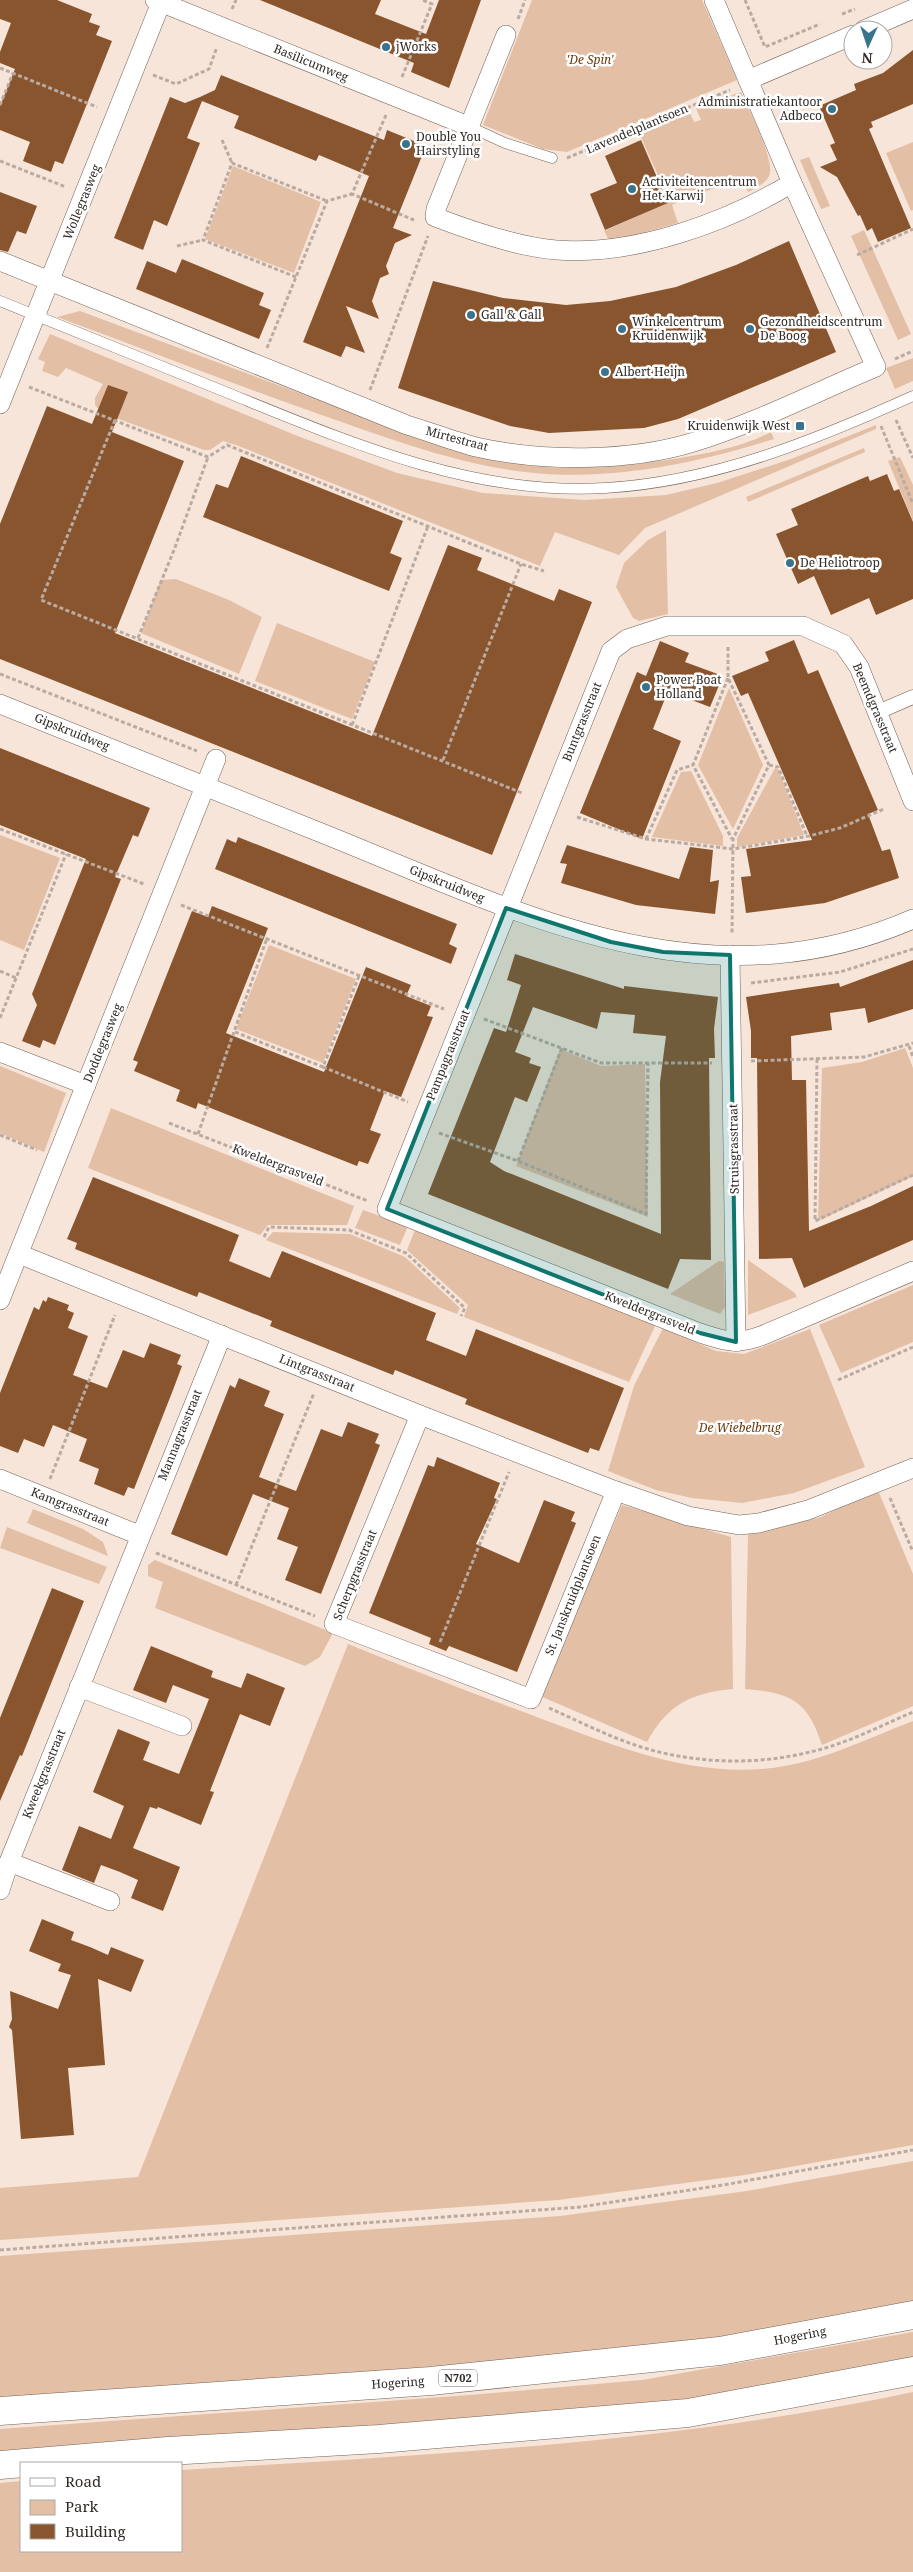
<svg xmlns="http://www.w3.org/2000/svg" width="913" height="2572" font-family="'Noto Serif',serif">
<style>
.green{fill:#e3bfa6}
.building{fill:#89552e;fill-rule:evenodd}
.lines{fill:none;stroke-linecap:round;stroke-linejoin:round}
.service-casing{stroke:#736359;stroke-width:11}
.pedestrian-casing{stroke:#736359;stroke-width:15}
.minor-casing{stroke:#736359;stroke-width:20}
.trunk-casing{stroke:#736359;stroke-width:29}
.path{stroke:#baaba2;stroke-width:3;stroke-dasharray:4 2.5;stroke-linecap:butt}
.service{stroke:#fff;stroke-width:10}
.pedestrian{stroke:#fff;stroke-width:14}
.minor{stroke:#fff;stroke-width:19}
.trunk{stroke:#fff;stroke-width:28}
.marked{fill:#0f766e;fill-opacity:0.2;stroke:#0f766e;stroke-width:4;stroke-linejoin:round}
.poi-dot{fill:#39738c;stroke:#fff;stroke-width:2}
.labels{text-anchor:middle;stroke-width:5;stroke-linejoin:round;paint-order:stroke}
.shield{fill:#fff;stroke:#6f6a67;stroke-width:1}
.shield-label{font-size:11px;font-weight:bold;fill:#312a26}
.poi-label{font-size:12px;fill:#312a26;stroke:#fff;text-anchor:start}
.park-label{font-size:12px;font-style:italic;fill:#6d3806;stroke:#fff}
.street-label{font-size:12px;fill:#312a26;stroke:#fff}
</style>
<rect width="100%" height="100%" fill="#f7e5d9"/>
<!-- green -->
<g class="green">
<path d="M532 0H702L737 80 567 152 543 149 483 125Z"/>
<path d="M741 92C748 108 776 161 769 176 765 184 756 188 748 192L742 177 672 205 678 223 610 242 604 231 670 202 639 133 689 111 694 122 701 120 696 108Z"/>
<path d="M913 142V210L911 211 886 153Z"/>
<path d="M809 157 830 206 821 209 800 160Z"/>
<path d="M233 166 321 202 294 273 205 239Z"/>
<path d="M864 230 911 334 898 340 851 236Z"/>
<path d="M80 311 436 444C521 471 604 472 691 456 719 451 746 445 771 432L774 439C695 464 609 482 525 472 458 464 396 441 333 419 240 387 149 351 57 317Z"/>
<path d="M50 334 295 435 397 473 483 493 585 500 666 495 717 483 791 459 876 425V429L645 528 619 555 555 532 540 566 236 445 223 441 210 450H204L102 413 95 405V398L103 384 66 368 58 377 42 371 45 362 38 359Z"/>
<path d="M913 358V381L895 389 886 368Z"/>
<path d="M864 448 865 452 748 502 746 497Z"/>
<path d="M900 457 913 485V521L888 461Z"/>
<path d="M666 530 668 614 639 621 633 618 616 587 624 563 648 540Z"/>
<path d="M176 579 229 600 262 617 239 674 141 633 161 580Z"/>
<path d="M277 623 375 662 352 719 255 681Z"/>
<path d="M729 688 763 765 733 829 698 765Z"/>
<path d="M775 768 778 769 804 835 737 847V838Z"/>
<path d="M691 771 723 836V846L652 837 681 772Z"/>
<path d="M0 835 60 858 24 950 0 940Z"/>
<path d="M269 945 356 979 323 1063 236 1029Z"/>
<path d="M905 1048 913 1068V1176L818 1221 822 1068 862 1062Z"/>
<path d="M560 1049 601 1066 645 1064 648 1217 516 1166Z"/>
<path d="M0 1066 66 1093 44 1152 0 1133Z"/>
<path d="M111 1108 354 1206 347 1225H268L260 1235 88 1168Z"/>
<path d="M363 1210 408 1226 400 1245 355 1228Z"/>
<path d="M415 1230 656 1324 629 1382 464 1317 468 1305 407 1250Z"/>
<path d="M273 1232 350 1234 405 1257 460 1308 457 1314 266 1240Z"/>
<path d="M748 1260 795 1293 798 1301 796 1297 748 1315Z"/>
<path d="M719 1261 724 1262 725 1307 720 1314 670 1294Z"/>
<path d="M913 1285V1342L841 1373 819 1325Z"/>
<path d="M663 1328 716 1351 744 1354 810 1329 865 1467 794 1493 742 1503 692 1498 656 1490 608 1471 634 1386Z"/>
<path d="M877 1488 913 1574V1706L822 1745C807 1700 791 1693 745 1689L748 1534 821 1517Z"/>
<path d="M622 1505 731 1537 733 1689C691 1693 668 1704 647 1742L540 1696Z"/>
<path d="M33 1509 83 1529 103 1542 108 1556 27 1523Z"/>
<path d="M7 1527 107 1567 99 1584 0 1548Z"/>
<path d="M155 1560 333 1633 320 1657 305 1666 155 1608 163 1582 148 1576V1565Z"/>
<path d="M348 1644C412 1670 477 1695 542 1719 613 1745 685 1775 762 1769 816 1765 863 1740 913 1721V2145L745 2175 558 2200 0 2240V2188L138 2177Z"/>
<path d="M913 2161V2307L772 2334 553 2360 0 2398V2256L560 2216 747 2191Z"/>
<path d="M913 2332V2363L684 2401 0 2456V2429L470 2395 642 2380Z"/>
<path d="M913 2392V2572H0V2483L21 2481V2551H181V2470C426 2455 673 2443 913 2392Z"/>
</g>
<!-- building -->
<g class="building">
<path d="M0 0H57L92 14 89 22 100 26 96 35 112 41 63 164 55 161 51 172 23 161 30 142 0 130V106L15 69 0 63V52L11 23 0 19Z"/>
<path d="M260 0H381L375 14 426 34 439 0H481L449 88 411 72 414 63Z"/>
<path d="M913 50V104L871 122 873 127 869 129 911 228 878 242 872 228 867 231 860 215 858 216 837 177 820 167 837 160 830 145 835 143 819 106 856 90 854 84 883 73Z"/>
<path d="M221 75 384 140 387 130 426 146 393 228 412 235 395 243 386 266 389 274 380 278 372 301 379 319 346 306 365 353 346 346 341 357 303 342 369 176 319 155 316 161 234 128 239 116 202 101 187 138 200 143 167 226 154 220 143 250 114 238 170 97 185 103 200 97 215 90Z"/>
<path d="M641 140 668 203 605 230 590 194 617 183 605 156Z"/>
<path d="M0 192 37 206 26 234 17 231 8 252 0 250Z"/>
<path d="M789 241 836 352 678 419 644 428 549 433 510 426 398 388 433 281 503 298 566 305 610 301 676 287 736 265Z"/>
<path d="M182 259 264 293 259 305 271 310 259 339 136 289 147 261 176 273Z"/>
<path d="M108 385 128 392 112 432 184 461 115 633 372 736 448 545 482 558 477 570 554 601 559 589 592 602 492 855 0 659V524L47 406 92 424Z"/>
<path d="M241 456 403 521 390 553 402 558 389 591 203 517 216 484 228 488Z"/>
<path d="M887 474 894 491 899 489 913 522V599L876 615 869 598 831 615 814 576 798 584 776 534 798 525 791 509 868 476 870 481Z"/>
<path d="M794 640 808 674 818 670 878 810 868 814 882 851 890 849 899 878 825 903 746 913 741 877 751 876 746 849 812 840 748 693 741 696 732 676 769 661 765 652Z"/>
<path d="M660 641 689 653 685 662 723 676 710 707 668 691 653 729 681 741 642 839 580 813 637 672 646 676Z"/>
<path d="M0 748 150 808 138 837 133 835 115 877 121 879 55 1045 43 1040 40 1048 22 1041 37 1005 32 994 86 859 0 825Z"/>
<path d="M238 837 457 924 449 944 457 948 451 964 215 869 227 839 236 843Z"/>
<path d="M567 845 679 879 690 847 713 850 710 882 719 880 715 914 636 905 561 883 567 864 560 863Z"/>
<path d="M212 906 268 928 226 1033 324 1072 366 967 411 985 406 996 431 1006 427 1016 433 1017 401 1097 385 1091 370 1130 381 1134 368 1164 359 1161 357 1166 198 1103 196 1109 176 1101 180 1090 134 1071 138 1062 133 1060 192 911 208 917Z"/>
<path d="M515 954 624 989V986L718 997 714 1029 715 1058H709L711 1260 680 1259 668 1289 428 1194 494 1028 506 1032 521 985 507 980ZM533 1007 597 1029 601 1012 635 1015 633 1033 666 1036 660 1082 661 1234 504 1171 490 1162 515 1097 527 1102 541 1067 529 1063 531 1058 515 1052Z"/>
<path d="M913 960V1009L868 1023 865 1008 830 1013 832 1030 791 1036 792 1080H806L809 1231 871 1206 913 1186V1240L804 1288 792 1258 759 1259 757 1058H751V1031L746 997 839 983 840 987Z"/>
<path d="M93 1177 239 1235 229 1261 270 1278 282 1251 436 1313 426 1340 466 1356 476 1329 624 1388 599 1451 590 1448 588 1453 465 1404 467 1399 395 1370 393 1375 270 1326 272 1321 199 1292 197 1297 75 1249 77 1243 67 1239Z"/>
<path d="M48 1297 69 1305 67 1310 74 1313 68 1328 88 1336 73 1375 107 1388 123 1350 144 1358 150 1343 181 1355 177 1364 182 1366 173 1390 134 1489 128 1487 124 1496 94 1484 99 1469 79 1461 87 1439 53 1425 44 1447 24 1439 18 1453 0 1446V1393L34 1307 39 1310 43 1300 46 1302Z"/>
<path d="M239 1378 270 1391 264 1406 284 1414 259 1477 296 1491 321 1429 342 1437 348 1422 379 1434 375 1443 380 1445 321 1594 285 1580 298 1547 277 1539 289 1508 253 1494 227 1556 171 1534 230 1385 235 1388Z"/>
<path d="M437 1457 500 1483 494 1498 497 1499 476 1544 519 1563 544 1500 575 1512 571 1521 576 1523 517 1672 449 1646 446 1651 429 1644 431 1638 369 1613 428 1465 434 1467Z"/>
<path d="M52 1588 84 1601 22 1756 20 1755 0 1801V1718Z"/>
<path d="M151 1646 213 1671 211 1677 241 1688 247 1673 285 1688 270 1726 240 1714 210 1791 214 1792 201 1825 158 1807 157 1809 150 1807 133 1848 180 1867 163 1911 131 1898 138 1880 120 1872 101 1865 94 1883 62 1870 79 1826 111 1839 124 1806 93 1792 118 1729 150 1742 143 1760 179 1774 209 1699 173 1685 166 1703 133 1690Z"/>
<path d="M42 1919 74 1932 71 1940 90 1947 108 1955 111 1947 144 1960 131 1992 98 1979 105 2065 68 2068 74 2135 21 2139 12 2030 9 2027 12 2019 10 1991 58 2009 71 1975 58 1971 61 1964 29 1951Z"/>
</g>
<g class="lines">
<!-- service casing -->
<g class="service-casing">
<g id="service">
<path d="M468 126 505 143 552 158"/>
<path d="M0 301C78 332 155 364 233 395 351 443 474 496 605 488 713 482 815 440 913 396"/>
</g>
</g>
<!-- pedestrian casing -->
<g class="pedestrian-casing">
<path id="pedestrian" d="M878 712 913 697"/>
</g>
<!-- minor casing -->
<g class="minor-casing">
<g id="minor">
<path d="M155 0 468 126"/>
<path d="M864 30 913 9"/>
<path d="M506 35 436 209 435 217C469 230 520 247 556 250 634 256 726 223 792 183"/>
<path d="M748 80 853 35"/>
<path d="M0 261 407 425C430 432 453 441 476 447 542 462 629 462 694 442 756 423 816 392 876 367L792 183 714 0"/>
<path d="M0 404 162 0"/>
<path d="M0 704C108 747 216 790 324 834 518 912 703 1010 913 919"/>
<path d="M913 801 859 667 843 644 803 626H667L627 639 611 651 387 1209 700 1333C724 1341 736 1345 761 1336L913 1271"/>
<path d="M730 955 736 1342"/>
<path d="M0 1052 86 1085"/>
<path d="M19 1254 420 1415 616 1491 688 1516 739 1525 759 1523 808 1510 913 1468"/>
<path d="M0 1300 216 759"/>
<path d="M420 1415 334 1624 531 1699 616 1491"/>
<path d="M0 1479 139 1535"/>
<path d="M79 1687 182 1726"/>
<path d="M9 1862 110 1901"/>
<path d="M0 1890 9 1862 222 1335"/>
</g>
</g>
<!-- trunk casing -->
<g class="trunk-casing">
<g id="trunk">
<path d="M0 2411 431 2381 720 2351 913 2315"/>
<path d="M0 2465 168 2451 379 2439 688 2413 913 2371"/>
</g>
</g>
<!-- path -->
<g class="path">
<path d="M745 0 765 47 820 24"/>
<path d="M232 9 236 0"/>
<path d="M842 14 855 9"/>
<path d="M518 19 525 0"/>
<path d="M0 68 97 107"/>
<path d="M153 75 176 84 209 69 217 47"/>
<path d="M402 77 432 4 422 0"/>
<path d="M0 105 13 73"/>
<path d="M386 115 352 194 414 220"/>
<path d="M222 140 232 163"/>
<path d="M567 158 730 90"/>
<path d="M0 161 66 187"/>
<path d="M177 246 203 240"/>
<path d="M857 255 913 229"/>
<path d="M296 277 203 240 232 163 327 201"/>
<path d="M267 348 327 201 352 194"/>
<path d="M895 359 913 351"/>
<path d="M29 387 208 457 227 445 521 564 544 571"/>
<path d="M370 390 428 236"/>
<path d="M115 420 41 600 522 793"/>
<path d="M896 420 913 458"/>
<path d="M881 426 913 504"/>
<path d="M138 638 174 550 208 457"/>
<path d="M728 647V678L769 765 733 839 732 935"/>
<path d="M0 674 197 751"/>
<path d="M728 678 693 765 732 839"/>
<path d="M352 725 428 526"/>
<path d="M443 760 521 564"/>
<path d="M769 765 778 767 807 836"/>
<path d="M577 817 646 839 733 849 809 836 840 828 884 809"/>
<path d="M0 829 144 884"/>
<path d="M646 839 677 770 693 765"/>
<path d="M181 905 444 1009"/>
<path d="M0 971 16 978"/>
<path d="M751 983 840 972 913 949"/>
<path d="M0 1018 66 854"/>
<path d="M484 1019 601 1063H712"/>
<path d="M235 1032 323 1067 359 976"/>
<path d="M909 1046 913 1057"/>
<path d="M817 1059 815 1221 913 1175"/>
<path d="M751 1061 864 1057 913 1043"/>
<path d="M323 1067 408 1102"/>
<path d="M169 1123 368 1201"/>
<path d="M439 1133 518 1161 646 1214 648 1063"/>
<path d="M198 1134 267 938"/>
<path d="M0 1135 37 1150"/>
<path d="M518 1161 562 1048"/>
<path d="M264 1237 269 1227 349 1230 406 1253 465 1308 461 1316"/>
<path d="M838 1380 913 1347"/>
<path d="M50 1479 115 1315"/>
<path d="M890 1498 913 1552"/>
<path d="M156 1553 315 1616"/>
<path d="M236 1585 314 1393"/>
<path d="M440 1642 509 1472"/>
<path d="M549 1708C585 1724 621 1743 659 1752 709 1764 761 1764 810 1752 846 1744 880 1726 913 1712"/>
<path d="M0 2250 580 2207 729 2184 913 2150"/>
</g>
<!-- service -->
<use href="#service" class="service"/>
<!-- pedestrian -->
<use href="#pedestrian" class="pedestrian"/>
<!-- minor -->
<use href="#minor" class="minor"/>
<!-- trunk -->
<use href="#trunk" class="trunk"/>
</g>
<!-- marked area -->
<path class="marked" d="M506 908 611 942 663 952 730 955 736 1342 700 1333 387 1209Z"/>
<!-- markers -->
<g class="poi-dot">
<circle cx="386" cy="47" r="5"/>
<circle cx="832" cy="109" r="5"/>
<circle cx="406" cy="144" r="5"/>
<circle cx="632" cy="189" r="5"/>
<circle cx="471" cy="315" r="5"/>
<circle cx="622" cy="329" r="5"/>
<circle cx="750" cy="329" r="5"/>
<circle cx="605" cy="372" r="5"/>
<rect x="795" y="421" width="10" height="10" rx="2.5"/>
<circle cx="790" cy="563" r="5"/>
<circle cx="646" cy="687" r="5"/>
</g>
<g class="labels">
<!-- shield labels -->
<rect class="shield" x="439" y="2369.5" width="38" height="17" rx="4"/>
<g class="shield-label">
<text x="458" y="2382">N702</text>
</g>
<!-- poi labels -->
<g class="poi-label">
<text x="396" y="51">jWorks</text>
<text x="822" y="106" text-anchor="end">Administratiekantoor<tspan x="822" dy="14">Adbeco</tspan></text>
<text x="416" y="141">Double You<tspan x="416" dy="14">Hairstyling</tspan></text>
<text x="642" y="186">Activiteitencentrum<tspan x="642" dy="14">Het Karwij</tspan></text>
<text x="481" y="319">Gall &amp; Gall</text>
<text x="632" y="326">Winkelcentrum<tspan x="632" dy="14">Kruidenwijk</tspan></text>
<text x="760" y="326">Gezondheidscentrum<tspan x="760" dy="14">De Boog</tspan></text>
<text x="615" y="376">Albert Heijn</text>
<text x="790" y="430" text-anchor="end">Kruidenwijk West</text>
<text x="800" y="567">De Heliotroop</text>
<text x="656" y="684">Power Boat<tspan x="656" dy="14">Holland</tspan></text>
</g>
<!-- park labels -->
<g class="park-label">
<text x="590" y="64">'De Spin'</text>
<text x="740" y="1432">De Wiebelbrug</text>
</g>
<!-- street labels -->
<g class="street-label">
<text transform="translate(311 63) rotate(22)" y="4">Basilicumweg</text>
<text transform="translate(637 129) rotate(-23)" y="4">Lavendelplantsoen</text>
<text transform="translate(82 202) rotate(-68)" y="4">Wollegrasweg</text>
<text transform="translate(457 439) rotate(15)" y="4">Mirtestraat</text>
<text transform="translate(875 708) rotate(67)" y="4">Beemdgrasstraat</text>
<text transform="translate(582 722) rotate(-68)" y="4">Buntgrasstraat</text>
<text transform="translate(72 732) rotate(22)" y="4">Gipskruidweg</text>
<text transform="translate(447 884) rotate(22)" y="4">Gipskruidweg</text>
<text transform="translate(103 1043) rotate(-68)" y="4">Doddegrasweg</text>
<text transform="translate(448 1055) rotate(-68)" y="4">Pampagrasstraat</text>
<text transform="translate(734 1149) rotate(-91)" y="4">Struisgrasstraat</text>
<text transform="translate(278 1165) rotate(21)" y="4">Kweldergrasveld</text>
<text transform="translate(650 1313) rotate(22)" y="4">Kweldergrasveld</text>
<text transform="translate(317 1373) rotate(22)" y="4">Lintgrasstraat</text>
<text transform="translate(180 1435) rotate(-68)" y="4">Mannagrasstraat</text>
<text transform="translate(70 1507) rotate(22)" y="4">Kamgrasstraat</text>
<text transform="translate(355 1575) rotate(-68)" y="4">Scherpgrasstraat</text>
<text transform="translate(573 1595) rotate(-68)" y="4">St. Janskruidplantsoen</text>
<text transform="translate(44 1774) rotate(-68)" y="4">Kweekgrasstraat</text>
<text transform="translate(800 2336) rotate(-11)" y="4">Hogering</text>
<text transform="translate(398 2383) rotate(-4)" y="4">Hogering</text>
</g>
</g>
<!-- legend -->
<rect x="20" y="2462" width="162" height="90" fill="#ffffff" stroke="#adaaa8"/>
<rect x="30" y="2478" width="25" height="8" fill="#ffffff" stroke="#adaaa8"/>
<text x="65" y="2487" font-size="15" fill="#312a26">Road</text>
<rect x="30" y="2500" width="25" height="15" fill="#e3bfa6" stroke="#adaaa8"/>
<text x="65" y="2512" font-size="15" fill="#312a26">Park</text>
<rect x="30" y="2524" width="25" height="15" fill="#89552e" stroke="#adaaa8"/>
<text x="65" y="2537" font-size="15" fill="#312a26">Building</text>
<!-- north arrow -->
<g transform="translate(868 45) rotate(183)"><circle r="24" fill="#ffffff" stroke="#adaaa8"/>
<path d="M0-4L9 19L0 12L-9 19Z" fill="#39738c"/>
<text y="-8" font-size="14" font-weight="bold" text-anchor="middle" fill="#312a26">N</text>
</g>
</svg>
